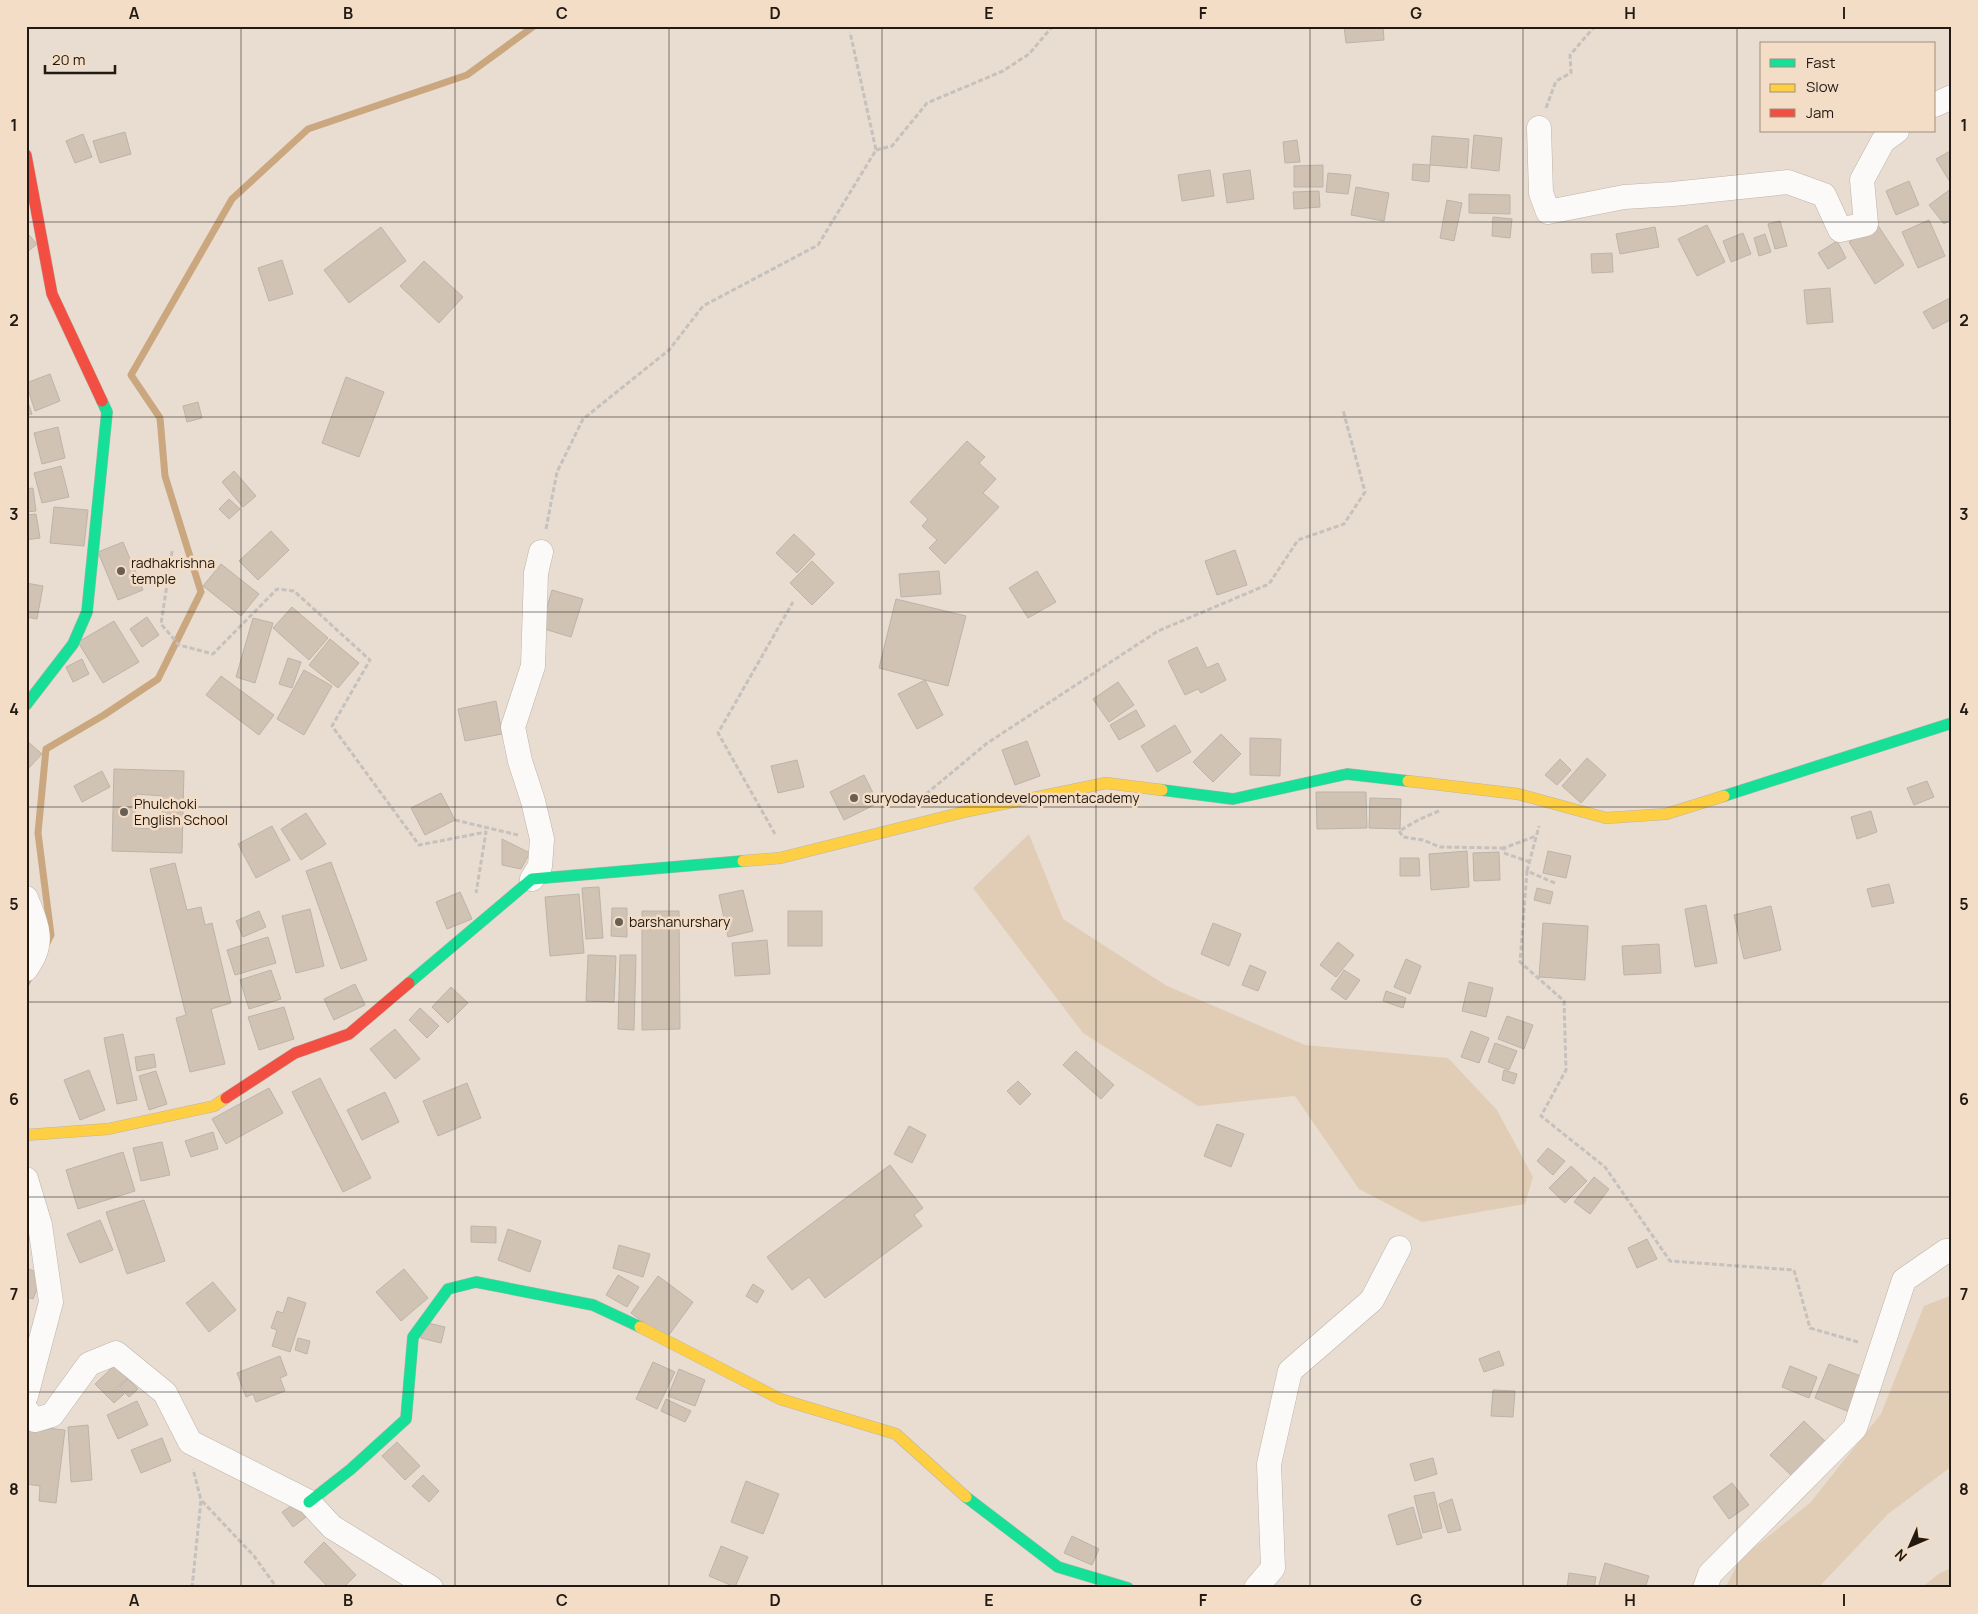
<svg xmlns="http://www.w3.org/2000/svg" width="1978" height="1614" font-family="Manrope,sans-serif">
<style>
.green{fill:#e1ccb6}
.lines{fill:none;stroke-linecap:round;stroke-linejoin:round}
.stream{stroke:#cba780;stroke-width:7}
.building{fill:#d1c3b3;stroke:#bcb3aa;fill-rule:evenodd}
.street-casing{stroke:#bdb4aa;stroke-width:25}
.fast-casing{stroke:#bdb4aa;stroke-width:12}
.slow-casing{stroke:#bdb4aa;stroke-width:12}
.jam-casing{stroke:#bdb4aa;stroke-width:12}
.path{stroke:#c6c1bd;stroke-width:3;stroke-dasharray:5 2.5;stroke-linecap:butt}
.street{stroke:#fcfaf8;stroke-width:24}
.fast{stroke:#16e098;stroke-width:11}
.slow{stroke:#ffcf43;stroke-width:11}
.jam{stroke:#f24e42;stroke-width:11}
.grid{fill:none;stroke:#221a12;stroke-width:1;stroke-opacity:0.55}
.poi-dot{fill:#675e54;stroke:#f3ddc6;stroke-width:2}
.labels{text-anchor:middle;stroke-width:5;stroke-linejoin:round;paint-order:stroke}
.poi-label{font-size:14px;fill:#221a12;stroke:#f3ddc6;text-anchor:start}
.neatline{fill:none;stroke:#221a12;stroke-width:2}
.grid-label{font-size:16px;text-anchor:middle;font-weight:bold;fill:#221a12}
</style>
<rect width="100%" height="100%" fill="#e8ddd0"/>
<!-- green -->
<g class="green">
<path d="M1029 834 1063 919 1167 986 1305 1045 1448 1058 1497 1110 1533 1177 1525 1204 1422 1222 1359 1189 1295 1096 1198 1106 1083 1033 973 888Z"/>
<path d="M1952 1295V1469H1948L1888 1514 1818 1588H1725L1741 1558 1810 1503 1881 1414 1924 1306Z"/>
<path d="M1952 1568V1588H1921L1940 1573Z"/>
</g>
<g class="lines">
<!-- stream -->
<g class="stream">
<path d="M46 945 51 935 38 833 46 749 104 715 158 679 201 592 165 476 160 418 131 375 232 199 308 129 467 75 534 26"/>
<path d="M26 984 32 972"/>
</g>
</g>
<!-- building -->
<g class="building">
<path d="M1344 26H1383L1384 40 1346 43Z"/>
<path d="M125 132 131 154 100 163 93 141Z"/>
<path d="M83 134 92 157 75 163 66 141Z"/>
<path d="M1474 135 1502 138 1499 171 1471 168Z"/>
<path d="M1432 136 1469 139 1467 168 1430 165Z"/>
<path d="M1297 140 1300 162 1285 163 1283 142Z"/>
<path d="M1952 150V181L1950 182 1936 159Z"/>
<path d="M1413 164 1430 165 1429 182 1412 180Z"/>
<path d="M1323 165V187H1294V166Z"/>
<path d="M1210 170 1214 196 1182 201 1178 175Z"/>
<path d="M1250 170 1254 199 1227 203 1223 174Z"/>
<path d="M1328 173 1351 175 1348 194 1326 192Z"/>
<path d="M1909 181 1919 205 1896 215 1886 191Z"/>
<path d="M1356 187 1389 193 1384 221 1351 215Z"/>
<path d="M1952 188V219L1944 224 1929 205Z"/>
<path d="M1319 191 1320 207 1294 209 1293 192Z"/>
<path d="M1469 194 1510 195V214L1469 213Z"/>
<path d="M1447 200 1462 203 1454 241 1440 238Z"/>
<path d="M1493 217 1512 219 1510 238 1492 236Z"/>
<path d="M1929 220 1945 256 1918 268 1902 232Z"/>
<path d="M1780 221 1787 246 1775 249 1768 224Z"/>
<path d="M1877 224 1904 265 1875 284 1849 242Z"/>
<path d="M1707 225 1725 262 1697 276 1678 239Z"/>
<path d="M381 227 406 261 349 303 324 270Z"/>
<path d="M1655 227 1659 247 1620 254 1616 234Z"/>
<path d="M1743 233 1751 254 1731 262 1723 241Z"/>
<path d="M1765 234 1771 252 1759 256 1754 238Z"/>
<path d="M29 235 37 244 26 253V237Z"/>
<path d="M1837 241 1846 258 1828 269 1818 253Z"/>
<path d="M1612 253 1613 272 1592 273 1591 254Z"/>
<path d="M282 260 293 294 269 301 258 268Z"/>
<path d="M424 261 463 297 439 323 400 286Z"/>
<path d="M1830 288 1833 322 1807 324 1804 290Z"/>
<path d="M1952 297V319L1933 329 1923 312Z"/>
<path d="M50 374 60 401 35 411 26 383Z"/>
<path d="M346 377 384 392 359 457 322 443Z"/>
<path d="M26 397 32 414 26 415Z"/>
<path d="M198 402 202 418 187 422 183 406Z"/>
<path d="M58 427 65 458 42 464 34 433Z"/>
<path d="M967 441 985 457 979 463 996 479 983 493 999 507 945 564 929 548 937 540 922 526 928 519 910 502Z"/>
<path d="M61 466 69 497 42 503 34 473Z"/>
<path d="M234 471 256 496 243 507 222 482Z"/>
<path d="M33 488 36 511 26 512V489Z"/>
<path d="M229 499 240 509 229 519 219 509Z"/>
<path d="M54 507 88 510 84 546 50 543Z"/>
<path d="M36 514 40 538 26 540V515Z"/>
<path d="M271 531 289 550 258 580 239 561Z"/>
<path d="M794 534 815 554 797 573 776 553Z"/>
<path d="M123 542 143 590 118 600 98 552Z"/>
<path d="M1235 550 1247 585 1217 595 1205 561Z"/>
<path d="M812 561 834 583 812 605 790 583Z"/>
<path d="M221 564 259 594 241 616 203 586Z"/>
<path d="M939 571 941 594 901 597 899 574Z"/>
<path d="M1037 571 1056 602 1028 618 1009 588Z"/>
<path d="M26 583 43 586 37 619 26 617Z"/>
<path d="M552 590 583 599 571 637 541 628Z"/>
<path d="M896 599 966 616 948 686 879 668Z"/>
<path d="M292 607 328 638 309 660 273 628Z"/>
<path d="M147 617 159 635 142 647 130 629Z"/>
<path d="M253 618 273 623 255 683 236 677Z"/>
<path d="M114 621 139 662 103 683 78 642Z"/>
<path d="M330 639 359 663 338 688 309 665Z"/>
<path d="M1197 647 1207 668 1218 663 1226 680 1201 693 1198 689 1185 695 1168 661Z"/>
<path d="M288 658 301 662 292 688 279 684Z"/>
<path d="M82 659 89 674 73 682 66 667Z"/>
<path d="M304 670 332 686 304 735 277 719Z"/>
<path d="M221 676 274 715 259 735 206 695Z"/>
<path d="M925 680 943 715 917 729 898 694Z"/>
<path d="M1118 682 1134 705 1109 722 1093 699Z"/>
<path d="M496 701 502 734 465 741 458 709Z"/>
<path d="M1136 710 1145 726 1119 740 1110 725Z"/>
<path d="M1175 725 1191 752 1157 772 1141 746Z"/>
<path d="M1221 734 1241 754 1213 782 1193 762Z"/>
<path d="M1250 738 1281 739 1280 776 1250 775Z"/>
<path d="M26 740 42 754 26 771Z"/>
<path d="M1027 741 1040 776 1015 785 1002 750Z"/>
<path d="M1587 758 1606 775 1581 803 1562 786Z"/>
<path d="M1560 759 1571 770 1557 785 1545 775Z"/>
<path d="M797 760 804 787 778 793 771 766Z"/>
<path d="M114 769 184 771 182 853 112 851ZM136 794 163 796 161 829 134 828Z"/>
<path d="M102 771 110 787 82 802 74 786Z"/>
<path d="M864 775 878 803 844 820 830 792Z"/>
<path d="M1927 781 1934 797 1914 805 1907 788Z"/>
<path d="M1316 792H1366L1367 828 1317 829Z"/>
<path d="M441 793 455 820 425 835 411 808Z"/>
<path d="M1370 798 1401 799 1400 829 1369 828Z"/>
<path d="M1871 811 1877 832 1857 839 1851 817Z"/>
<path d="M306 813 326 844 301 860 281 829Z"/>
<path d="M272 826 290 860 256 878 238 844Z"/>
<path d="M502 839 530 853 521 869 502 865Z"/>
<path d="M1467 851 1469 887 1431 890 1429 854Z"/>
<path d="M1548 851 1571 856 1566 878 1543 873Z"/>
<path d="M1499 852 1500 880 1474 881 1473 853Z"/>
<path d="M1400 858H1419L1420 876H1400Z"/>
<path d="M331 862 367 960 341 969 306 871Z"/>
<path d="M175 863 187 910 201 907 205 925 212 923 231 1003 211 1009 225 1064 190 1072 176 1018 186 1015 150 869Z"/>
<path d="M1889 884 1894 903 1872 907 1867 889Z"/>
<path d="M599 887 603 938 586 939 582 888Z"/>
<path d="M1537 888 1553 892 1550 904 1534 900Z"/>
<path d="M743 890 753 931 728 937 719 895Z"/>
<path d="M460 892 472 919 447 929 436 902Z"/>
<path d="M579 894 584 953 550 956 545 897Z"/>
<path d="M1706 905 1717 963 1695 967 1685 909Z"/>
<path d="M1771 906 1781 950 1744 959 1734 915Z"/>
<path d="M612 908H627V937L611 936Z"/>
<path d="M310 909 324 966 296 973 282 916Z"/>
<path d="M259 911 266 927 243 937 236 921Z"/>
<path d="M642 911H679L680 1029 642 1030Z"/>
<rect x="788" y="911" width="34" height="35"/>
<path d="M1213 923 1241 934 1229 966 1201 954Z"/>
<path d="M1543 923 1588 926 1585 980 1539 977Z"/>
<path d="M268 937 276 963 235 975 227 950Z"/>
<path d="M767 940 770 974 735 976 732 943Z"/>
<path d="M1338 942 1354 955 1336 977 1320 965Z"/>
<path d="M1659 944 1661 973 1624 975 1622 946Z"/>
<path d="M588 955 616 956 614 1002 586 1001Z"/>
<path d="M620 955H636L634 1030 618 1029Z"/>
<path d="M1406 959 1421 966 1410 994 1394 987Z"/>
<path d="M1250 965 1266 972 1258 991 1242 985Z"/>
<path d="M271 970 281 999 249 1009 240 980Z"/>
<path d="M1344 970 1360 980 1346 1000 1331 989Z"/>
<path d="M1469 982 1493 988 1486 1017 1462 1011Z"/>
<path d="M355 984 365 1005 334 1020 324 999Z"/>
<path d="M451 987 468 1003 448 1023 432 1007Z"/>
<path d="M1386 991 1406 998 1403 1008 1383 1001Z"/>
<path d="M284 1007 294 1039 259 1050 248 1017Z"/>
<path d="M420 1008 439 1026 427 1038 409 1020Z"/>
<path d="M1507 1016 1533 1025 1524 1049 1498 1039Z"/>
<path d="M395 1029 420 1059 395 1079 370 1049Z"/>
<path d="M1471 1031 1489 1038 1479 1063 1461 1057Z"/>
<path d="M123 1034 137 1100 117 1104 104 1038Z"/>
<path d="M1495 1043 1517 1051 1509 1070 1488 1062Z"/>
<path d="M1076 1051 1114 1085 1101 1099 1063 1065Z"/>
<path d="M154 1054 156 1067 137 1071 135 1057Z"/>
<path d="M89 1070 105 1110 80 1120 64 1080Z"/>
<path d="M1504 1070 1517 1074 1514 1084 1502 1080Z"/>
<path d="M156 1071 167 1104 149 1110 139 1076Z"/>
<path d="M320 1078 371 1178 343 1192 292 1092Z"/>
<path d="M1018 1081 1031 1094 1020 1105 1007 1091Z"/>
<path d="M467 1083 481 1118 438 1136 423 1101Z"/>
<path d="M269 1088 283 1113 226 1144 212 1119Z"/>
<path d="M385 1092 399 1122 362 1140 347 1110Z"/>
<path d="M1217 1124 1244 1134 1231 1167 1204 1156Z"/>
<path d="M909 1126 926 1135 912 1163 894 1154Z"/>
<path d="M213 1132 218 1149 191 1157 185 1141Z"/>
<path d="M162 1142 170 1175 141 1181 133 1148Z"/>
<path d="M1548 1148 1565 1161 1553 1175 1537 1161Z"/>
<path d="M123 1152 135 1191 78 1209 66 1170Z"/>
<path d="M890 1165 923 1208 914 1215 922 1226 825 1298 809 1277 792 1290 767 1257Z"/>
<path d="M1571 1166 1587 1181 1565 1203 1549 1188Z"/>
<path d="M1594 1177 1609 1189 1590 1214 1574 1202Z"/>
<path d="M144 1200 165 1261 127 1274 106 1212Z"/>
<path d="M100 1220 113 1250 80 1263 67 1234Z"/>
<path d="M471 1226 496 1227V1243L471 1242Z"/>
<path d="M508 1229 541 1241 530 1272 498 1260Z"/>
<path d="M1647 1239 1657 1259 1637 1268 1628 1248Z"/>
<path d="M619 1245 650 1254 643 1277 613 1268Z"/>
<path d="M29 1269 43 1275 33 1299 26 1297V1276Z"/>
<path d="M404 1269 428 1298 401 1321 376 1292Z"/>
<path d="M618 1275 639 1287 627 1307 606 1295Z"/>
<path d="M658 1276 693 1302 666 1339 631 1313Z"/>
<path d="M213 1282 236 1310 209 1332 186 1303Z"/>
<path d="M753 1284 764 1291 757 1303 746 1296Z"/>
<path d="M288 1297 306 1303 290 1352 272 1346 277 1330 271 1328 277 1311 283 1313Z"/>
<path d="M424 1322 445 1327 441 1343 421 1338Z"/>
<path d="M298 1338 310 1341 307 1354 295 1350Z"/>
<path d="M1499 1351 1504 1365 1484 1372 1479 1359Z"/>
<path d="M280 1356 287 1375 280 1378 285 1391 256 1402 253 1394 246 1397 237 1373Z"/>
<path d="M653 1362 675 1372 657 1409 636 1399Z"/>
<path d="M116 1364 129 1377 117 1387 124 1394 114 1403 95 1384Z"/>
<path d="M1829 1364 1866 1378 1852 1413 1815 1398Z"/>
<path d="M1790 1366 1817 1377 1809 1398 1782 1387Z"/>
<path d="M679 1369 705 1380 695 1406 668 1396Z"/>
<path d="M128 1379 138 1389 129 1397 119 1387Z"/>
<path d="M1493 1390 1515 1391 1513 1417 1491 1416Z"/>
<path d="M666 1399 691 1411 685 1422 661 1411Z"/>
<path d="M137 1401 148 1425 118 1439 107 1415Z"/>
<path d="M1804 1421 1828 1444 1795 1479 1770 1455Z"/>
<path d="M88 1425 92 1480 71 1482 68 1427Z"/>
<path d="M26 1426 65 1430 56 1503 39 1501 40 1486 26 1484Z"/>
<path d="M162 1438 171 1461 141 1473 131 1450Z"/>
<path d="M397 1442 420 1466 405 1480 382 1456Z"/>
<path d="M1433 1458 1437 1474 1415 1481 1410 1464Z"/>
<path d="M423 1475 439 1491 429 1502 412 1486Z"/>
<path d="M746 1481 779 1494 763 1534 731 1522Z"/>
<path d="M1732 1483 1749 1505 1729 1519 1713 1497Z"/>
<path d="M1434 1492 1442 1528 1423 1533 1414 1496Z"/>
<path d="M1452 1499 1461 1530 1448 1533 1439 1504Z"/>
<path d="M296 1503 306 1517 293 1527 282 1512Z"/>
<path d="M1413 1507 1422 1538 1397 1545 1388 1515Z"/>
<path d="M1072 1536 1099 1549 1092 1565 1064 1553Z"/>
<path d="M324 1542 356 1575 343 1588H329L304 1562Z"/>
<path d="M721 1546 748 1557 735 1587 709 1576Z"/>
<path d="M1605 1563 1649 1576 1645 1588H1598Z"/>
<path d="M1569 1573 1596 1577 1594 1588H1567Z"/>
</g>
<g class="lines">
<!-- street casing -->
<g class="street-casing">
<g id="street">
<path d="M1934 105 1952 97"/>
<path d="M1539 128 1541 193 1548 212 1624 197 1673 194 1788 182 1824 195 1840 230 1866 224 1862 180 1883 141 1897 131"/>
<path d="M532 879 540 866 542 839 533 801 520 761 513 727 533 666 536 573 541 552"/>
<path d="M26 898C37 926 46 942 26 969"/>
<path d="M26 1179 40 1225 51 1302 26 1396"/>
<path d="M26 1410 35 1420 52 1415 89 1364 116 1353 165 1393 190 1442 309 1502 332 1527 431 1588"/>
<path d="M1256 1588 1273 1568 1269 1464 1290 1371 1372 1300 1399 1248"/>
<path d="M1705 1588 1710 1574 1855 1428 1904 1280 1946 1251H1952"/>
</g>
</g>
<!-- fast casing -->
<g class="fast-casing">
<g id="fast">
<path d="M26 705 73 644 87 612 107 412 102 401"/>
<path d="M1162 790 1233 799 1347 774 1408 781"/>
<path d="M1724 796 1952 723"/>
<path d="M409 983 532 879 743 861"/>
<path d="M966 1497 1058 1567 1128 1588"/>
<path d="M309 1502 351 1469 406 1419 413 1337 448 1289 476 1282 593 1305 640 1327"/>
</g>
</g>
<!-- slow casing -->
<g class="slow-casing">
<g id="slow">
<path d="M1408 781 1518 794 1606 818 1666 814 1724 796"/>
<path d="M743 861 780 858 968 811 1106 783 1162 790"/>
<path d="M26 1135 108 1129 214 1106 226 1098"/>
<path d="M640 1327 780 1399 896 1434 966 1497"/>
</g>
</g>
<!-- jam casing -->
<g class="jam-casing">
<g id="jam">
<path d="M26 155 52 294 102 401"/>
<path d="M226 1098 295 1053 349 1034 409 983"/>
</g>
</g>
<!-- path -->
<g class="path">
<path d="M1546 108 1556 81 1571 73 1570 55 1595 26"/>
<path d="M876 150 892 146 927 103 1003 71 1029 54 1051 28 1057 26"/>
<path d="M546 529 557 472 583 419 669 350 703 306 818 245 876 150 850 32"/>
<path d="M172 551 161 624 179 645 213 654 277 589 294 591 370 660 332 726 419 845 486 832 476 893"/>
<path d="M926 794 986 744 1158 631 1269 584 1298 540 1344 524 1365 492 1343 410"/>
<path d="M1439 811 1420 819 1399 831 1403 837 1423 840 1440 847 1504 848"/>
<path d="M455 820 518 835"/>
<path d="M775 834 718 733 793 602"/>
<path d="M1530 862 1504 853V848L1536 836"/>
<path d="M1527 871 1539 826"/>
<path d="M1555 883 1527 871 1520 962 1564 1001 1566 1070 1541 1116 1605 1167 1670 1261 1794 1270 1810 1328 1858 1342"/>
<path d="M202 1501 254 1556 277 1588"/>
<path d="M192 1588 201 1500 193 1469"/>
</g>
<!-- street -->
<use href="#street" class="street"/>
<!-- fast -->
<use href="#fast" class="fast"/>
<!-- slow -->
<use href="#slow" class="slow"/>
<!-- jam -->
<use href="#jam" class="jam"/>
</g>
<!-- grid -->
<path class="grid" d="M241 26V1588M455 26V1588M669 26V1588M882 26V1588M1096 26V1588M1310 26V1588M1523 26V1588M1737 26V1588M26 222H1952M26 417H1952M26 612H1952M26 807H1952M26 1002H1952M26 1197H1952M26 1392H1952"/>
<!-- markers -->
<g class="poi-dot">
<circle cx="121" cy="571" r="5"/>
<circle cx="854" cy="798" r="5"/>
<circle cx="124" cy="812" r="5"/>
<circle cx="619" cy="922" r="5"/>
</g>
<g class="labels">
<!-- poi labels -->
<g class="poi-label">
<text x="131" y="568">radhakrishna<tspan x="131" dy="16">temple</tspan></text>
<text x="864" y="803">suryodayaeducationdevelopmentacademy</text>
<text x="134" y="809">Phulchoki<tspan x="134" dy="16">English School</tspan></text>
<text x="629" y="927">barshanurshary</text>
</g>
</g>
<!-- border -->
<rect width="1978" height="1614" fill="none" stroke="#f3ddc6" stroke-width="55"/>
<!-- legend -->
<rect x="1760" y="42" width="175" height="90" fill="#f3ddc6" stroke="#9f8f7e"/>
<rect x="1770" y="59" width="25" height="8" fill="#16e098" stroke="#9f8f7e"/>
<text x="1806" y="68" font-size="15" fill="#221a12">Fast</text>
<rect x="1770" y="84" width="25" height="8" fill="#ffcf43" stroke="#9f8f7e"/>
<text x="1806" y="92" font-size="15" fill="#221a12">Slow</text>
<rect x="1770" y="109" width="25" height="8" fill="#f24e42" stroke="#9f8f7e"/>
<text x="1806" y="118" font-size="15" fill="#221a12">Jam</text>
<!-- north arrow -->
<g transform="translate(1910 1546) rotate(225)" stroke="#f3ddc6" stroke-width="4" paint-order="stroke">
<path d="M0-4L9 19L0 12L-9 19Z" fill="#221a12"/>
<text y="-8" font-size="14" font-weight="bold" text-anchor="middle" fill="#221a12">N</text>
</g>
<!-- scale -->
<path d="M45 65v8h70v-8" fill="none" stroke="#221a12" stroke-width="2.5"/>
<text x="52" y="65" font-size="15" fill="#221a12" stroke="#f3ddc6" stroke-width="4" paint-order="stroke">20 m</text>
<rect x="28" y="28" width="1922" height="1558" class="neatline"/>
<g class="grid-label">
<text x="134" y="19">A</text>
<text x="348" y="19">B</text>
<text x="562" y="19">C</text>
<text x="775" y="19">D</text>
<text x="989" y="19">E</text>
<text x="1203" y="19">F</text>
<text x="1416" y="19">G</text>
<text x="1630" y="19">H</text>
<text x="1844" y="19">I</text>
<text x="14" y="131">1</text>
<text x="1964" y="131">1</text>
<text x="14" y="326">2</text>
<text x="1964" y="326">2</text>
<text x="14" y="520">3</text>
<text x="1964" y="520">3</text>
<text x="14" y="715">4</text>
<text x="1964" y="715">4</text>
<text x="14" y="910">5</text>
<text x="1964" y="910">5</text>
<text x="14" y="1105">6</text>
<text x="1964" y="1105">6</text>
<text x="14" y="1300">7</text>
<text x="1964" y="1300">7</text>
<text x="14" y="1495">8</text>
<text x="1964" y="1495">8</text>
<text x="134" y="1606">A</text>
<text x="348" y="1606">B</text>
<text x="562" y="1606">C</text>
<text x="775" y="1606">D</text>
<text x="989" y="1606">E</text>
<text x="1203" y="1606">F</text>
<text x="1416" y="1606">G</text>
<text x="1630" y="1606">H</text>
<text x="1844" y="1606">I</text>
</g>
</svg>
